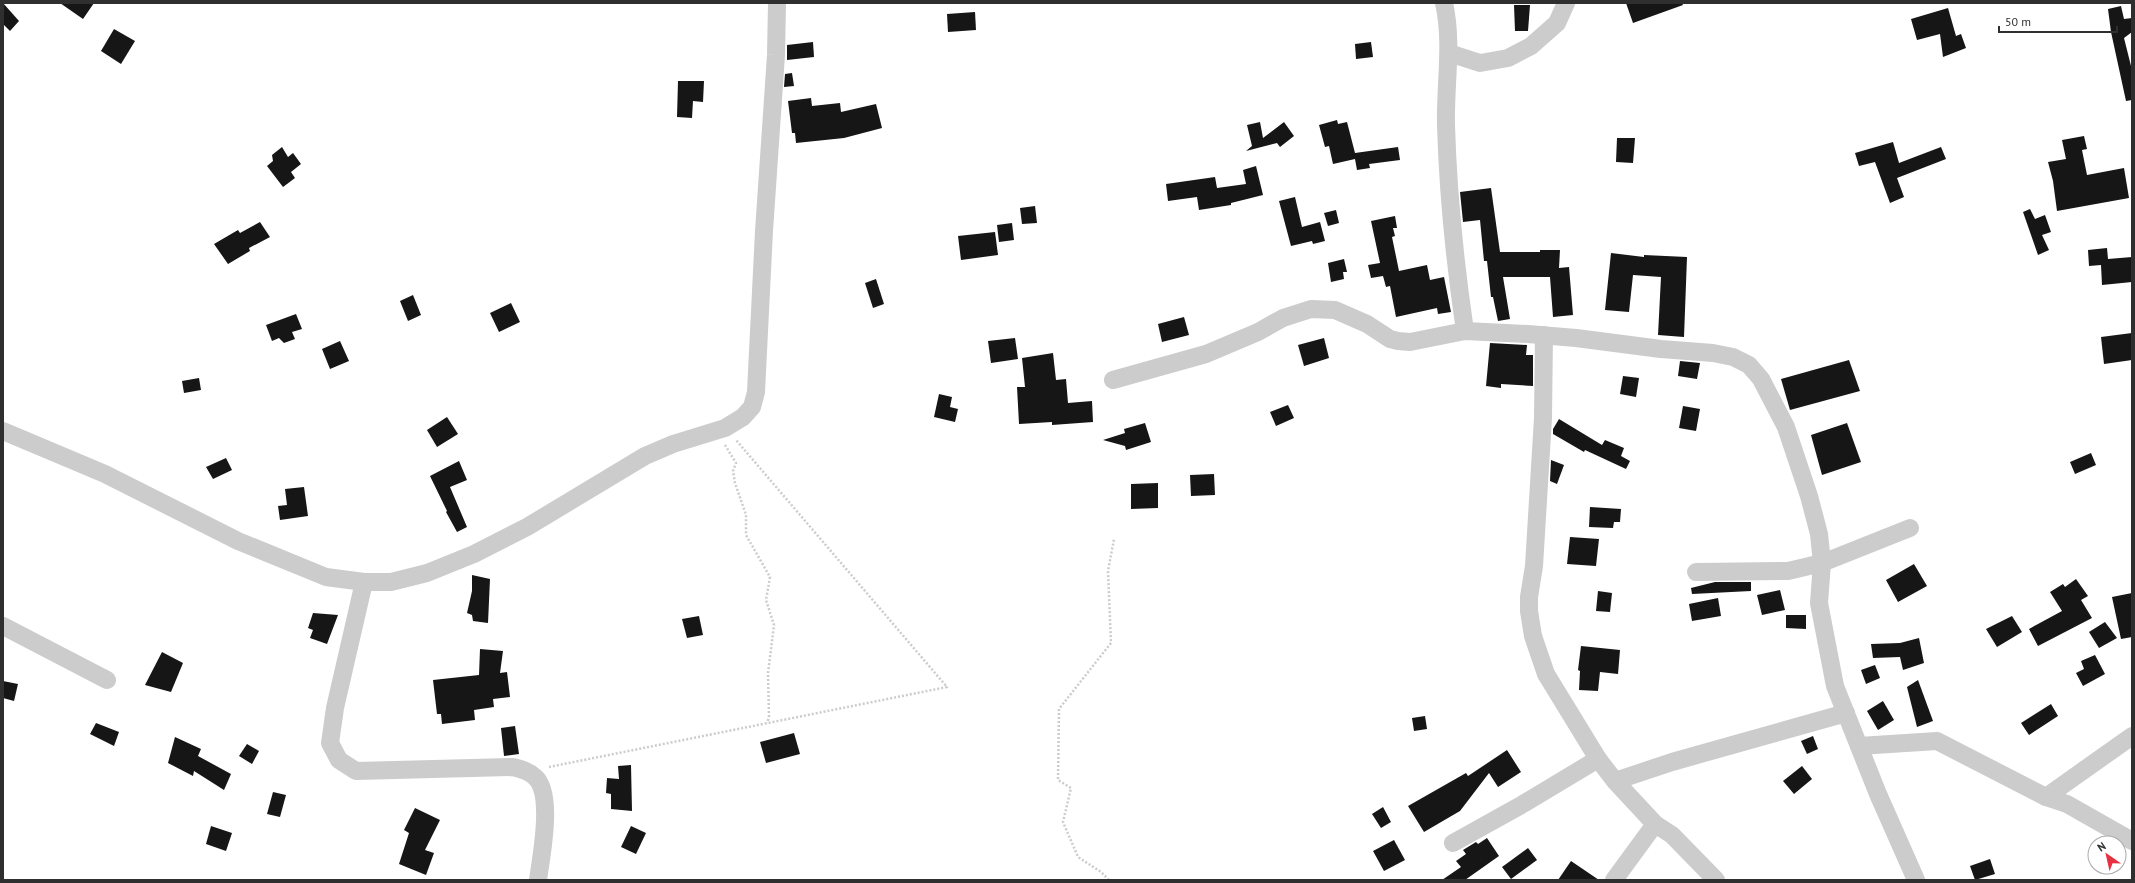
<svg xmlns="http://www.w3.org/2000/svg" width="2135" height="883" font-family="'PT Sans',sans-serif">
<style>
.building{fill:#161616}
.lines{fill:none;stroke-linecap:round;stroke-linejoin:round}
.path{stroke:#ccc;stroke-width:2.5;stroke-dasharray:2 2;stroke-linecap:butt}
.minor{stroke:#ccc;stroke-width:18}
</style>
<rect width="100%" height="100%" fill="#fff"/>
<!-- building -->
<g class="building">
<path d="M3 3 19 21 10 31 3 24Z"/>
<path d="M60 3H94L83 19Z"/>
<path d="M1626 3H1682L1683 5 1633 23Z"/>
<path d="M1514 5H1530L1528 31H1515Z"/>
<path d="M2121 6 2124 19 2132 18V32L2124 38 2132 70V100L2126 101 2111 32 2108 9Z"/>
<path d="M1948 8 1956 36 1961 34 1966 48 1943 57 1940 34 1917 40 1911 19Z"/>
<path d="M975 12 976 30 948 32 947 14Z"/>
<path d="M114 29 135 41 121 64 101 51Z"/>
<path d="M813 42 814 57 787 60V45Z"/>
<path d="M1371 42 1373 57 1356 59 1355 44Z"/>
<path d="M792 73 794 86 784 87 785 74Z"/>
<path d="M678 81H704L703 102 693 101 692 118 677 117Z"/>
<path d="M811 98 812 106 840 103 841 112 876 104 882 128 844 138 796 143 795 133H792L788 101Z"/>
<path d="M1337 120 1338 124 1347 122 1355 153 1398 147 1400 160 1369 164 1370 168 1357 170 1355 159 1333 164 1329 146 1325 147 1319 125Z"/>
<path d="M1260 122 1263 138 1284 122 1294 136 1280 147 1277 143 1246 151 1252 146 1247 125Z"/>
<path d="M2084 136 2087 149 2082 150 2087 175 2124 168 2129 198 2057 211 2053 181 2048 162 2066 159 2062 140Z"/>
<path d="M1617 138H1635L1633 163 1616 162Z"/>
<path d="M1893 142 1899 163 1941 147 1946 159 1897 178 1904 197 1890 203 1875 162 1859 166 1855 153Z"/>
<path d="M282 147 288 157 293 153 301 164 291 172 295 178 283 187 267 166 273 161 272 155Z"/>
<path d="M1256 166 1263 195 1231 203V205L1199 210 1197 197 1168 201 1166 184 1215 177 1217 188 1246 184 1243 170Z"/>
<path d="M1491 188 1500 252H1540V250H1560L1559 268 1569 267 1573 315 1553 317 1550 277H1503L1510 319 1498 321 1493 297H1491L1487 261H1484L1480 220 1463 222 1460 192Z"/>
<path d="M1295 197 1302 227 1320 222 1325 241 1313 244 1312 241 1291 246 1279 201Z"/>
<path d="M1035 206 1037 223 1022 224 1020 208Z"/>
<path d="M2030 209 2035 219 2045 215 2051 232 2042 235 2049 250 2038 255 2023 212Z"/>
<path d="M1336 210 1339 223 1328 226 1324 213Z"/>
<path d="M1395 216 1397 228H1393L1395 236 1392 237 1399 271 1427 265 1430 280 1444 277 1451 312 1438 314 1437 308 1396 317 1390 286 1386 287 1383 276 1371 278 1368 265 1380 263 1371 221Z"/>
<path d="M260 222 270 237 249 248 250 251 228 264 214 244 238 230 240 233Z"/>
<path d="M1012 223 1014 240 999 242 997 225Z"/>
<path d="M995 232 998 255 961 260 958 236Z"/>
<path d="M2107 248 2108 259 2132 257V282L2102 285 2101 265 2089 266 2088 250Z"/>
<path d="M1611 253 1644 257V255L1687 257 1684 337 1658 335 1661 277 1633 275 1629 312 1605 310Z"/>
<path d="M1344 259 1347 272H1343L1344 279 1331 282 1328 263Z"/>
<path d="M876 279 884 304 873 308 865 283Z"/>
<path d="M413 295 421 315 408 321 400 301Z"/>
<path d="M511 303 520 322 499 332 490 313Z"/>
<path d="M296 314 302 329 292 332 295 339 284 343 279 338 272 341 266 325Z"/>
<path d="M1184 317 1189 335 1162 342 1158 324Z"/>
<path d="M2132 333V360L2104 364 2101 337Z"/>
<path d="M1015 338 1018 359 991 363 988 341Z"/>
<path d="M1324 338 1329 358 1304 366 1298 345Z"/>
<path d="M340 341 349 361 330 369 322 349Z"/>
<path d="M1490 343 1527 345 1526 355H1533V386L1501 384V388L1486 386Z"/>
<path d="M1053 353 1056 380 1066 379 1068 403 1092 401 1093 422 1052 425V422L1019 424 1017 387H1025L1022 358Z"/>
<path d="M1849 360 1860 391 1790 410 1781 379Z"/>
<path d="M1680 361 1700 363 1697 379 1678 376Z"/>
<path d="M1623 376 1639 378 1636 397 1620 394Z"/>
<path d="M199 378 201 390 184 393 182 381Z"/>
<path d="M939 394 952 397 950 407 958 409 955 422 934 417Z"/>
<path d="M1288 405 1294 418 1276 426 1270 412Z"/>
<path d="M1683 406 1700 409 1696 431 1679 428Z"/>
<path d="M447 417 458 434 437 447 427 430Z"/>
<path d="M1559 419 1602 445 1605 440 1624 448 1621 456 1630 461 1626 469 1585 450 1584 452 1553 434V429Z"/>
<path d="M1145 423 1151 442 1126 450 1125 446 1103 440 1125 433 1124 429Z"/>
<path d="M1847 423 1861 462 1822 475 1811 435Z"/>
<path d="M2091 453 2096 465 2075 474 2070 462Z"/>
<path d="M226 458 232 470 213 479 206 467Z"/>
<path d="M1551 460 1564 465 1557 484 1550 481Z"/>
<path d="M459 461 467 480 450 487 467 527 457 532 446 512 447 511 430 476Z"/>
<path d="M1214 474 1215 495 1191 496 1190 475Z"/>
<path d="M1158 483V508L1131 509V484Z"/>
<path d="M304 487 308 516 280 520 278 506 287 505 285 489Z"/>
<path d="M1590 507 1621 509 1620 522H1614L1613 528 1589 527Z"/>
<path d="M1570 537 1599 539 1596 566 1567 564Z"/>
<path d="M1914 564 1927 586 1898 602 1886 580Z"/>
<path d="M472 575 490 579 488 623 473 621 472 615 467 613 472 591Z"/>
<path d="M2076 579 2088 596 2081 600 2092 618 2038 646 2029 629 2062 611 2050 592 2063 584 2065 587Z"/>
<path d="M1715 582H1751V591L1692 594 1691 588Z"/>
<path d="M1780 590 1785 610 1762 615 1757 595Z"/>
<path d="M1598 591 1612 593 1610 612 1596 611Z"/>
<path d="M2132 593V637L2121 639 2112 597Z"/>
<path d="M1718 598 1721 616 1692 621 1689 604Z"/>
<path d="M313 613 338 615 327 644 310 638 313 630 308 628Z"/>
<path d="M1786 615H1806V629L1786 628Z"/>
<path d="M699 616 703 635 687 638 682 619Z"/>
<path d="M2012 616 2022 632 1997 647 1986 629Z"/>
<path d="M2105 622 2117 638 2099 648 2089 632Z"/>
<path d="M1919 638 1924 663 1903 670 1900 657 1873 658 1871 644 1900 643Z"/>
<path d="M1581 646 1620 650 1618 674 1600 672 1598 691 1579 690 1580 671 1578 670Z"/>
<path d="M480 649 503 651 500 673 507 672 510 697 493 699 494 707 474 710 475 720 442 724 441 714H437L433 680 479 675Z"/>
<path d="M162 652 183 663 171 692 145 685Z"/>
<path d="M2095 655 2105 674 2083 686 2076 673 2084 669 2081 661Z"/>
<path d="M1875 665 1880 678 1866 684 1861 670Z"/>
<path d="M1918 680 1933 721 1917 727 1907 687Z"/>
<path d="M3 681 18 684 14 701 3 698Z"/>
<path d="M1883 701 1894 720 1878 730 1867 711Z"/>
<path d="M2051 704 2058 716 2029 735 2021 723Z"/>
<path d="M1425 716 1427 729 1414 731 1412 718Z"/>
<path d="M96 723 119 732 114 746 90 734Z"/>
<path d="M515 726 519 754 504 756 501 728Z"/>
<path d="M794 733 800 754 766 763 760 742Z"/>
<path d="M1813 736 1818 749 1807 754 1801 741Z"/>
<path d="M175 737 201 749 198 756 231 774 224 790 194 771 193 776 168 763Z"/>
<path d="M247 744 259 751 252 764 239 756Z"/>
<path d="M1507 750 1521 772 1498 787 1489 773 1460 811 1424 832 1408 806 1466 773 1468 776Z"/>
<path d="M631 765 632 811 611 809V794L606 793 607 778 619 779 618 766Z"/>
<path d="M1802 766 1812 779 1794 794 1783 781Z"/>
<path d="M273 792 286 795 280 817 267 814Z"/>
<path d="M1383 807 1391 822 1381 828 1372 814Z"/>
<path d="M415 808 440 820 425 850 434 853 426 875 399 864 409 833 404 830Z"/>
<path d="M211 826 232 833 226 851 206 844Z"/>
<path d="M631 826 646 833 636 854 621 847Z"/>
<path d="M1487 838 1499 856 1465 880H1442L1461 867 1456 861 1466 854 1463 850 1476 842 1478 844Z"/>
<path d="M1394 840 1405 860 1384 871 1373 851Z"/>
<path d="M1528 848 1537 860 1511 879 1502 867Z"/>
<path d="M1990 859 1995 874 1975 880 1970 866Z"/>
<path d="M1571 861 1599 880H1558Z"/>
</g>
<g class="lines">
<!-- path -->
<g class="path">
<path d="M725 445 736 463 733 471 735 483 746 515V535L770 577 766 600 774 625 768 673 769 717 767 723"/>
<path d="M549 767 947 687 736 440"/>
<path d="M1109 880 1101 872 1078 857 1063 822 1071 788 1058 780 1059 709 1111 643 1108 571 1114 539"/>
</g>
<!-- minor -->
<g class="minor">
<path d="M1444 3C1453 43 1445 84 1446 125 1448 194 1455 263 1465 331"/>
<path d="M1449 53 1480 63 1508 58 1531 46 1557 23 1566 3"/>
<path d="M1544 335 1543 418 1534 566 1529 597V611L1533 636 1546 674 1598 759 1615 781 1655 824 1672 835 1716 880"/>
<path d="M1113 380 1206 354 1258 332 1283 318 1311 309 1335 310 1367 324 1390 339 1398 341 1410 342 1465 331 1528 334 1576 338 1661 349 1713 353 1733 357 1749 365 1761 379 1786 427 1809 496 1819 534 1822 563 1819 603 1835 686 1878 794 1916 880"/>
<path d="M3 431 105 474 238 541 326 577 364 582H391L427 573 474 554 527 527 645 456 673 444 725 428 743 417 752 407 756 392 764 231 776 55 777 3"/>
<path d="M1696 572 1788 571 1822 563 1910 528"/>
<path d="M364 582 335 708 330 743 339 760 356 771 513 767C521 769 529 771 535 777 554 794 541 857 538 880"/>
<path d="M3 626 107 680"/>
<path d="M1859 746 1937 741 2046 797 2067 804 2132 841"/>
<path d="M1615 781 1672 762 1846 713"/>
<path d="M2046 797 2132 736"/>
<path d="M1453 843 1523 804 1598 759"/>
<path d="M1614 880 1655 824"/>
</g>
</g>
<!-- border -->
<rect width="2135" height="883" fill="none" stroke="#2f2f2f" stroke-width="8"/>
<!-- north arrow -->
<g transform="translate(2107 855) rotate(326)"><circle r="19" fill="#ffffff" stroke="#acacac"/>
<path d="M0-3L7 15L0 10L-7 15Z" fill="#e73042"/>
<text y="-6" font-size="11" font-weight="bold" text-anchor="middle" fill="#2f2f2f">N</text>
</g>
<!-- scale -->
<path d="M1999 26v6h118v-6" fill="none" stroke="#2f2f2f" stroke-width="2"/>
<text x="2005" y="26" font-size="12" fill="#2f2f2f" stroke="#ffffff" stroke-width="3" paint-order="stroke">50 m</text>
</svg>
